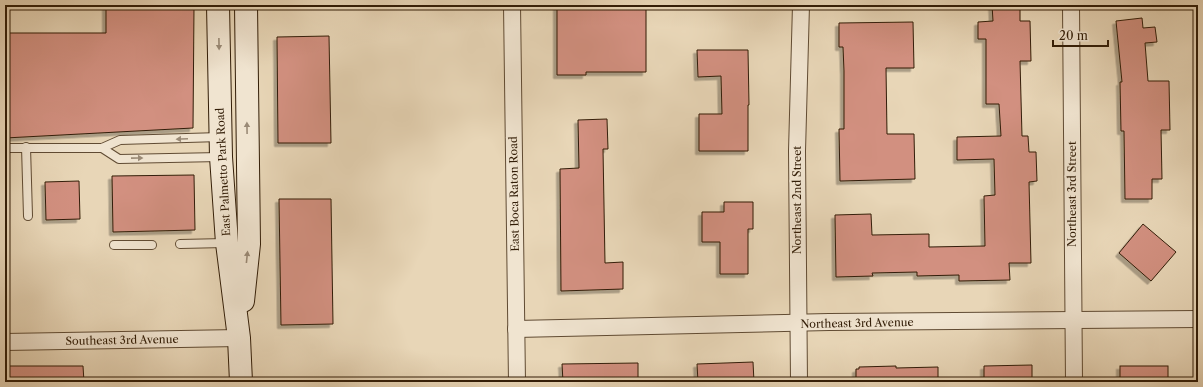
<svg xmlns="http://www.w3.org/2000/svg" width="1203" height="387" font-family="'Libre Caslon Text',serif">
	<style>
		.building { fill: #d29080; stroke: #321d07; filter: url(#shadow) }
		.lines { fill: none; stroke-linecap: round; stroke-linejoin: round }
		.service-casing { stroke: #604b33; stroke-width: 10 }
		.minor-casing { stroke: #604b33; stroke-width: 18 }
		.secondary-casing { stroke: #321d07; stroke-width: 24 }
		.service { stroke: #f0e4d0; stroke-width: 8 }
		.minor { stroke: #f0e4d0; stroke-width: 16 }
		.secondary { stroke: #f0e4d0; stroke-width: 22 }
		.oneway { fill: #9a8a76 }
		.labels { text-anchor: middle; stroke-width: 4; stroke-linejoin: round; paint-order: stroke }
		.street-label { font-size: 11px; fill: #321d07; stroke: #f0e4d0 }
	</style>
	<defs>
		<filter id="shadow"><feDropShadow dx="-3.5" dy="3.5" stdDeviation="0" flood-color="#0004"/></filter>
	</defs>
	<rect width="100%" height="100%" fill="#e8d6b7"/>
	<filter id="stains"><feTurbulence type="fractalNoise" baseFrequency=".005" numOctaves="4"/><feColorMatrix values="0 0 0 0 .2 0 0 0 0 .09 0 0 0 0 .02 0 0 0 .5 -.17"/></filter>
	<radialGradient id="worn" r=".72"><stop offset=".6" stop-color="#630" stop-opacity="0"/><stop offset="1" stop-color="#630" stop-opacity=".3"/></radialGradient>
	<!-- building -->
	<g class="building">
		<path d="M106,5H186V7H194L193,128L5,138V33H106Z"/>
		<path d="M557,5H646V72H586V75H557Z"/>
		<path d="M992,5H1020V21H1030L1031,61H1020L1022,136H1028L1029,152H1036L1037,181L1029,182L1031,263H1009L1010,280L959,281V275L917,276V272L872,273L873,276L836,277L835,215L871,214L872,235L929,234V247L985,246L984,196L995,195L994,159L957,160V137L1001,136L999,104H986V39H978V22L993,21Z"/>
		<path d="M1142,18L1143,28L1155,27L1157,42L1145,43L1148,81H1169L1170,130H1161L1162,179H1152V199H1125L1124,131H1121L1120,82H1122L1116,21Z"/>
		<path d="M913,22L914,68H886L887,134H914L915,179L840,181L839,129H844V71L843,47H839V23Z"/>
		<path d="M329,36L331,143H278L277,37Z"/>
		<path d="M697,50H748L749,105H748V151H699V114H722L721,76L698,77Z"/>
		<path d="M607,119L608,149H603L605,263L623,262V289L561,291L560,169L579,168L578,120Z"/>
		<path d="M194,175L195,230L113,232L112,176Z"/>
		<path d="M79,181L80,219L46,220L45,182Z"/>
		<path d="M279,199H331L333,324L281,325Z"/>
		<path d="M724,202H753V229H748V274H720V242H702V212H724Z"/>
		<path d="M1143,224L1176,252L1151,281L1119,253Z"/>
		<path d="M753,362L754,382H698L697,364Z"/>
		<path d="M638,363V382H563L562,364Z"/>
		<path d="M1032,365V382H984V366Z"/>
		<path d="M5,366H83L84,382H5Z"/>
		<path d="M896,366V368L938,367V382H856V369H859V367Z"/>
		<rect x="1120" y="366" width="48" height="16"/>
	</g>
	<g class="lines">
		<defs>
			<g id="service">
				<path d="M26,147L28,216"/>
				<path d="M5,148H102L120,140L220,137"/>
				<path d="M102,148L119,159L220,157"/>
				<path d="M180,244L225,243"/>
				<path d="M114,245H152"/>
			</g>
			<g id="minor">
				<path d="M512,5L517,382"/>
				<path d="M1071,5L1074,382"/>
				<path d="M516,329L829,322L1198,319"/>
				<path d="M5,342L239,338"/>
				<path d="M799,382L797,151L801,5"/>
			</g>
			<g id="secondary">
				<path d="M218,5L221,157L227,243L239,338L241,382"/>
				<path d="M243,301L249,244L246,5"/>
			</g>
		</defs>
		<!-- service casing -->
		<use href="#service" class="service-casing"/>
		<!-- minor casing -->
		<use href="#minor" class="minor-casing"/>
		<!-- secondary casing -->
		<use href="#secondary" class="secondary-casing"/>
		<!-- service -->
		<use href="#service" class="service"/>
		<!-- minor -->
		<use href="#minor" class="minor"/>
		<!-- secondary -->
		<use href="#secondary" class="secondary"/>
	</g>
	<!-- one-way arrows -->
	<defs><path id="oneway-solid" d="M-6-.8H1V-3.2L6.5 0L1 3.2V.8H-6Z"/></defs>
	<g class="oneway">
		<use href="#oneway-solid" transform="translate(219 44) rotate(89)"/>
		<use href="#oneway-solid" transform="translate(247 128) rotate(-91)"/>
		<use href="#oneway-solid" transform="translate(182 139) rotate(178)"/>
		<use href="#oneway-solid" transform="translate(137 158) rotate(-1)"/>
		<use href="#oneway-solid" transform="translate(247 257) rotate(-84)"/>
	</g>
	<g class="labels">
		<!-- street labels -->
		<g class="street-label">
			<text transform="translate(223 172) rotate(-93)" y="4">East Palmetto Park Road</text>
			<text transform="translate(514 194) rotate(-91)" y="4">East Boca Raton Road</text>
			<text transform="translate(1072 194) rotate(-90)" y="4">Northeast 3rd Street</text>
			<text transform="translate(797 200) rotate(-90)" y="4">Northeast 2nd Street</text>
			<text transform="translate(857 323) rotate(-1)" y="4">Northeast 3rd Avenue</text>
			<text transform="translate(122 340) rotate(-1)" y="4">Southeast 3rd Avenue</text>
		</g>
	</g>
	<!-- margin -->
	<rect width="1203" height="387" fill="none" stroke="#e8d6b7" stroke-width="20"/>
	<rect x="6" y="6" width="1191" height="375" fill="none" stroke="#321d07" stroke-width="2"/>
	<rect x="10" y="10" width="1183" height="367" fill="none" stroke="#321d07"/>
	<!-- scale -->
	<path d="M1053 40v6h55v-6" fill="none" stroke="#321d07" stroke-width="2"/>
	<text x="1059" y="40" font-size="12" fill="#321d07" stroke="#f0e4d0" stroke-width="3" paint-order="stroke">20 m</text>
	<rect width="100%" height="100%" filter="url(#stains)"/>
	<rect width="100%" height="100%" fill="url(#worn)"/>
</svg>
